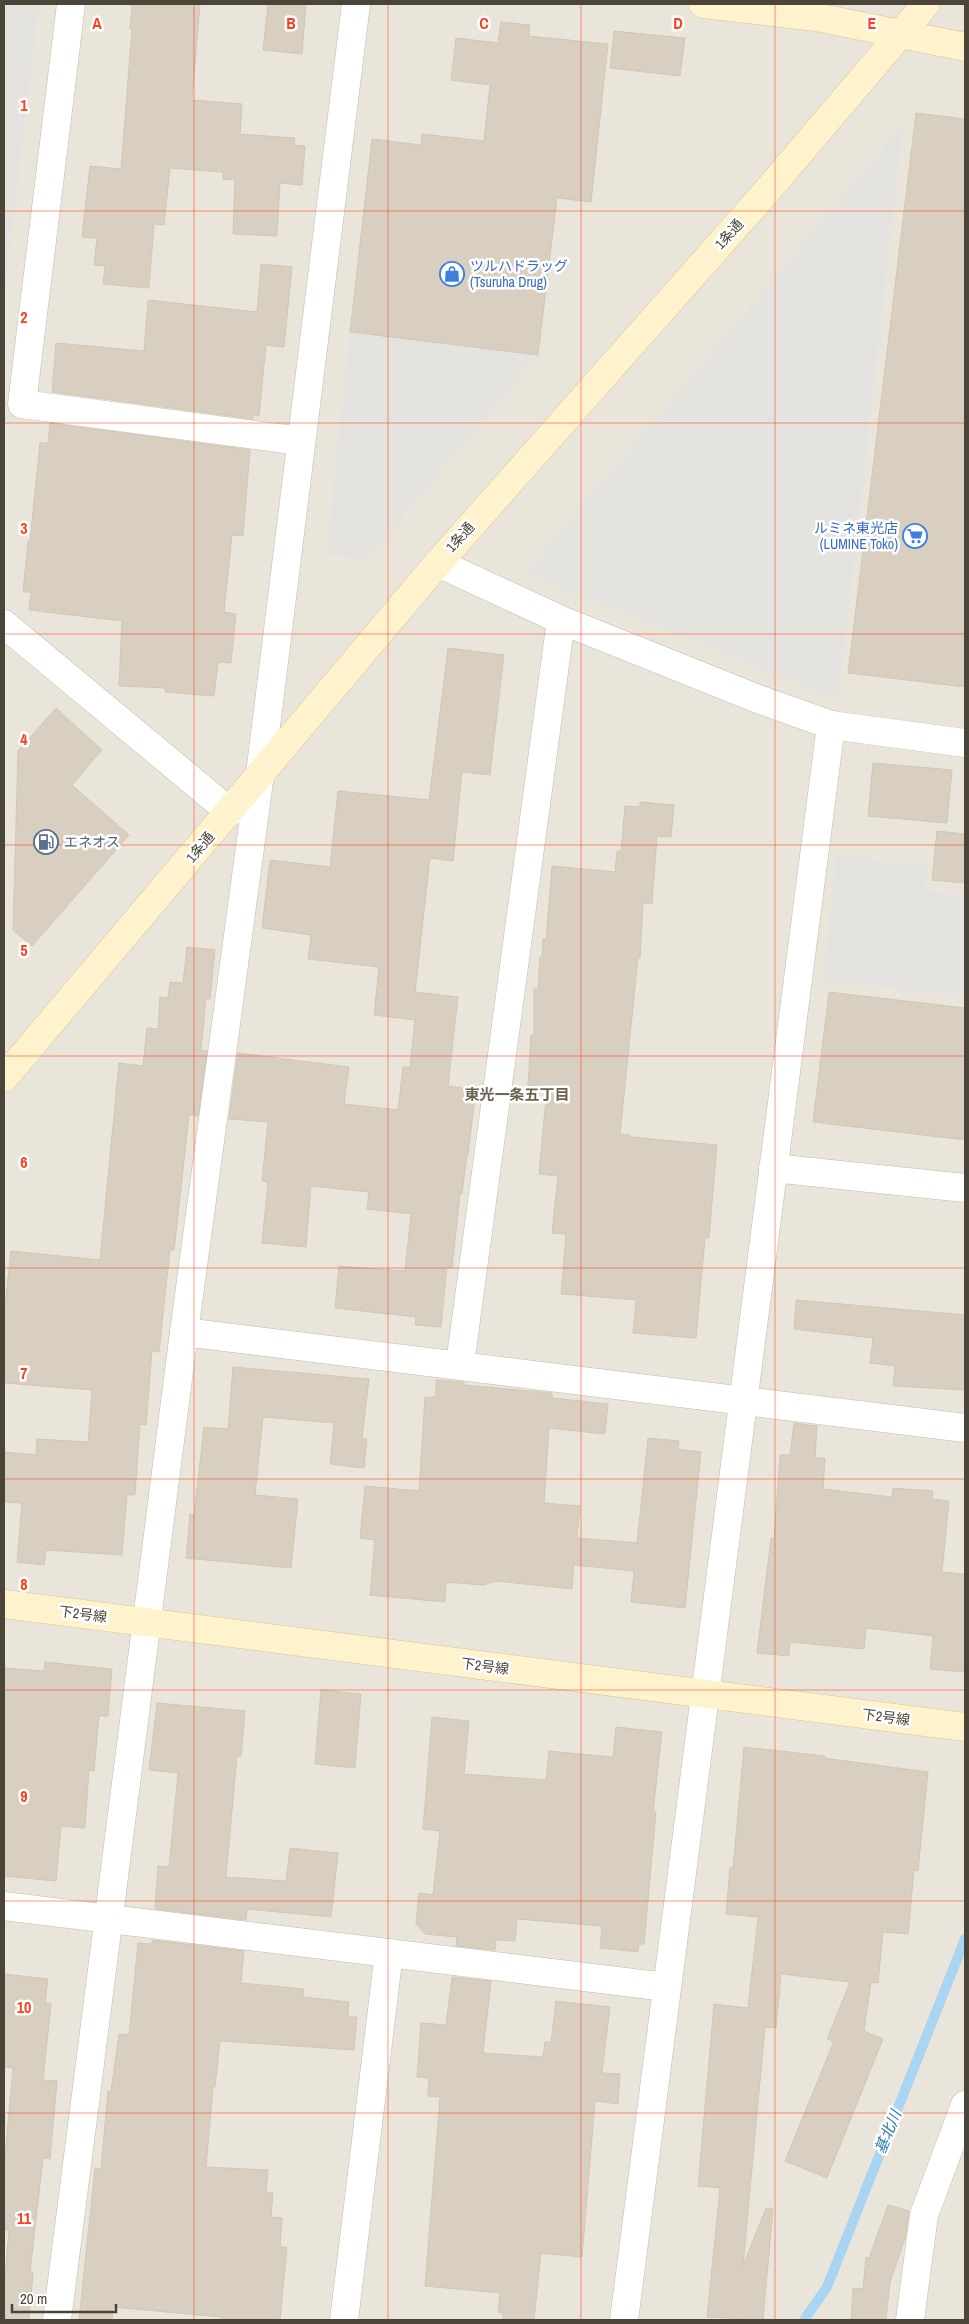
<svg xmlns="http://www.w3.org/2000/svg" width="969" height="2324" font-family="'Archivo Narrow','Noto Sans JP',sans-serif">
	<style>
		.residential { fill: #eae5da }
		.parking { fill: #e5e3e0 }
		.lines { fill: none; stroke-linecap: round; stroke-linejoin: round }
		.stream { stroke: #a9d4f2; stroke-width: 10 }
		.building { fill: #d8cfc1; stroke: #d3c7b4 }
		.street-casing { stroke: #c2bbae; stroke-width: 29 }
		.secondary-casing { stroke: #d6c79b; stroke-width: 29 }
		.street { stroke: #fff; stroke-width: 28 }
		.secondary { stroke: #fff3cd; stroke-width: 28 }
		.grid { fill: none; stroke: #fc3f1d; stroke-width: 1; stroke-opacity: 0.55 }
		.labels { text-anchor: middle; stroke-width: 5; stroke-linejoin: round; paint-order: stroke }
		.street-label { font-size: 14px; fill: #4b4439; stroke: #fff }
		.shop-label { font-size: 14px; fill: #366cbe; stroke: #fff; text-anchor: start }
		.service-label { font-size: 14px; fill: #4e5e75; stroke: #fff; text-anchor: start }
		.neighbourhood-label { font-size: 15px; font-weight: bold; fill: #6e6250; stroke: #fff }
		.water-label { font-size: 15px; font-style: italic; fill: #2e7ab2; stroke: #fff }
		.grid-label { font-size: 16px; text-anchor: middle; font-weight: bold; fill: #fc3f1d; stroke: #fff; stroke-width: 5; stroke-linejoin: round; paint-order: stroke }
	</style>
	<rect width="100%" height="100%" fill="#f6f3ec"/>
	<!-- residential -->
	<rect class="residential" x="4" y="4" width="961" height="2316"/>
	<!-- parking -->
	<g class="parking">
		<path d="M4,4H39L4,297Z"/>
		<path d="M903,125L838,700L526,573Z"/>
		<path d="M350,333L538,355L368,558L326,555Z"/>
		<path d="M836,856L927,865L925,891L965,895V996L823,981Z"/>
	</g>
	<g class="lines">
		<!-- stream -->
		<path class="stream" d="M804,2320L827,2287L965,1939"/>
	</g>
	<!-- building -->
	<g class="building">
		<path d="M132,4H200L192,100L242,104L240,134L295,138L294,145L305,146L302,185L280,183L277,236L233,234L235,180L223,179V172L170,168L164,225L154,224L149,288L103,284L105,266L94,265L97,238L82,237L90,166L121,169L132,29H130Z"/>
		<path d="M268,4H306L302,54L263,50Z"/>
		<path d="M501,22L530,25L529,36L608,44L591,202L557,198L538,355L350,332L372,139L421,145L422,134L484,141L490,85L451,80L456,38L498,43Z"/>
		<path d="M614,31L685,38L680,76L610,68Z"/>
		<path d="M916,113L965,119V687L848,673Z"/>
		<path d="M261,264L292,267L284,347L266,345L259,416L253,415V419L52,392L56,343L144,351L148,300L257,312Z"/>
		<path d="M50,423L250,450L243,536L232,535L224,612L236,614L231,663L218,662L214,696L165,692V688L119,686L122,621L29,610L31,592H23L28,541H30L40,443H48Z"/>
		<path d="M448,648L504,655L490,775L462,772L453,861L430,858L415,992L458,997L448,1086L476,1090L468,1154H467L462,1194H460L452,1268L447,1267L441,1327L415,1325L416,1317L335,1308L339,1266L405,1271L411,1214L367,1209L369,1192L311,1186L306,1247L262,1243L268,1182L262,1181L268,1122L229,1119L238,1053L349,1067L344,1104L398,1110L403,1067H410L415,1020L374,1015L379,967L308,959L311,935L262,928L270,860L330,867L338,791L429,800Z"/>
		<path d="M56,708L102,750L72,785L129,835L32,946L13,930L18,751Z"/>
		<path d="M873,763L952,770L947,823L868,816Z"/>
		<path d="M640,802L674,805L671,837L657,836L652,904L643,903L640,958H638L620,1134L630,1135V1137L717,1145L709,1238H705L696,1338L633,1333L636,1300L561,1294L566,1234L552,1233L558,1176L539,1174L547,1087L528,1086L531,1035H534V989H538L540,957H542L543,939H546L552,866L615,872L617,851H621L625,806L640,807Z"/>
		<path d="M937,831L965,834V883L932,880Z"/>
		<path d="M187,947L215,950L210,999L206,998L201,1050L207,1051L198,1116L189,1115L174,1250H170L159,1352L152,1351L146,1425L140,1424L135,1495H127L122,1555L46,1550L44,1565L17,1562L22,1503L4,1502V1452L36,1455L37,1439L88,1442L92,1390L4,1383V1314L11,1251L100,1260L119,1063L143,1066L147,1028L158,1029L160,997L168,998L170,982L183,983Z"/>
		<path d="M829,992L965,1008V1140L813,1122Z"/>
		<path d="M796,1300L965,1315V1390L893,1386L895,1366L870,1363L873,1338L794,1329Z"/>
		<path d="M233,1367L369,1379L362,1438L367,1439L364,1468L330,1464L334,1423L263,1417L255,1495L298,1499L291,1568L186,1558L190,1514L194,1515L204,1427L228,1429Z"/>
		<path d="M436,1380L464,1382V1385L552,1393V1398L608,1404L605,1434L549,1428L544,1503L580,1506L577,1538L637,1543L648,1438L679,1441L678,1449L701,1452L685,1608L631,1602L634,1571L574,1565L572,1589L496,1581L483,1585L446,1582L445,1602L370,1595L375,1540L360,1538L365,1486L419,1491L425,1397H436Z"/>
		<path d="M794,1423L817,1426L815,1458H825L823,1489L892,1497L893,1488L933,1491L932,1499L949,1501L942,1572L965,1574V1672L930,1669L933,1636L866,1628L864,1649L790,1642L789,1656L757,1653L771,1538L774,1539L780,1455H790Z"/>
		<path d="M45,1662L112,1669L108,1716H99L94,1771L89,1770L85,1828L61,1826L56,1881L4,1876V1668L44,1671Z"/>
		<path d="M321,1690L361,1694L355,1768L315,1764Z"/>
		<path d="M157,1703L245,1711L241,1756H237L226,1877L286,1881L290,1848L338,1853L331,1917L247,1909L246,1920L155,1909L158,1866L169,1867L178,1773L149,1770Z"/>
		<path d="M432,1717L469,1721L464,1774L546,1780L549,1751L613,1757L616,1727L662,1732L653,1812H656L644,1944H639L638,1952L600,1948L602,1926L517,1919L515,1941L496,1940L495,1950L456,1946L457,1937L425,1934L416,1924L419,1893L433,1895L440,1831L423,1829Z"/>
		<path d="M744,1747L825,1756L824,1758L928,1772L918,1871L914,1870L908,1934L883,1932L878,1983L871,1982L864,2031L883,2039L827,2178L785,2161L834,2041L827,2039L850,1982L781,1974L776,2028L765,2027L743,2266L766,2208L773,2209L763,2320L707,2317L720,2188L698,2186L714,2004L748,2008L758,1917L726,1914L730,1868H733Z"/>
		<path d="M152,1940L244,1951L241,1983L304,1989L303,1997L349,2002L348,2017H357L354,2050L220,2041L215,2087H213L206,2167L268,2170L266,2192L273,2193L271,2217L282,2218L280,2247H287L280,2320H220L221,2317L113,2307L112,2320H79L95,2168L101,2169L108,2091H111L119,2034L129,2035L138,1943L152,1944Z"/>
		<path d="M4,1974L48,1979L45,2003L51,2004L43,2080L57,2081L50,2159L43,2158L30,2272H33L29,2320H4V2288L9,2231L4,2230V2168L13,2068L4,2067Z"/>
		<path d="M452,1977L491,1981L483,2053L543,2057L545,2042H551L556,2001L610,2007L602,2073L620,2074L618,2104L595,2101L582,2257L541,2253L534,2320H503V2313L498,2312L500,2293L425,2286L440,2097L428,2096L429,2078L417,2077L421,2023L446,2025Z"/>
		<path d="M888,2205L909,2211L905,2239L890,2282L886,2320H851L853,2288L863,2289L866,2257L869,2258Z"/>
	</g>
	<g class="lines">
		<defs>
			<g id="street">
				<path d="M71,4L22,404L301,441"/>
				<path d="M438,563L561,620L758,699L831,725L965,743"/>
				<path d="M4,624L230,812"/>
				<path d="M773,1168L965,1188"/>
				<path d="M184,1332L965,1428"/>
				<path d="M460,1364L561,620"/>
				<path d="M4,1906L666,1987"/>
				<path d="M57,2320L184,1332L260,774L356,4"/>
				<path d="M344,2320L389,1953"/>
				<path d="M624,2320L831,725"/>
				<path d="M910,2320L924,2215L965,2105"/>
			</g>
			<g id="secondary">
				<path d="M703,4L816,17L965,47"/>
				<path d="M4,1078L438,563L767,191L926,4"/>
				<path d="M4,1604L965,1727"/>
			</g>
		</defs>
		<!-- street casing -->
		<use href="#street" class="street-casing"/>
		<!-- secondary casing -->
		<use href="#secondary" class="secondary-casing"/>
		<!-- street -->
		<use href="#street" class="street"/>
		<!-- secondary -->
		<use href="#secondary" class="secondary"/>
	</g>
	<!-- grid -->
	<path class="grid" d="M194,4V2320M388,4V2320M581,4V2320M775,4V2320M4,211H965M4,423H965M4,634H965M4,845H965M4,1056H965M4,1268H965M4,1479H965M4,1690H965M4,1901H965M4,2113H965"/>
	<!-- icons -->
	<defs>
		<symbol id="shop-ring" viewBox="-11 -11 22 22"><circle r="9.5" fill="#fff" stroke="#3f7fe0" stroke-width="1.5"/><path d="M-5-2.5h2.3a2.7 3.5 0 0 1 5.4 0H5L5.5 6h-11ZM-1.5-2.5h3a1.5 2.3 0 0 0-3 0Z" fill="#3f7fe0"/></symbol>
		<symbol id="supermarket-ring" viewBox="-11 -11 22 22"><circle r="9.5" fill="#fff" stroke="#3f7fe0" stroke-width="1.5"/><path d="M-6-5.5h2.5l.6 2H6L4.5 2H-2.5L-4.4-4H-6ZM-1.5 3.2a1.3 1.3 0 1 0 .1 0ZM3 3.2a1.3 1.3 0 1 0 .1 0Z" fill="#3f7fe0"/></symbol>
		<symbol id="fuel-ring" viewBox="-11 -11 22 22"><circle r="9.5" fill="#fff" stroke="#5c6f8a" stroke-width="1.5"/><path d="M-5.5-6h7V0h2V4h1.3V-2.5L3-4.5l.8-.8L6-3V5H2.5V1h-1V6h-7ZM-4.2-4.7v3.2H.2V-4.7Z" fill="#5c6f8a"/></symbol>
	</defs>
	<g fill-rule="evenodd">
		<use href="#shop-ring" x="438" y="260" width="28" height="28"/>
		<use href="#supermarket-ring" x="901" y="522" width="28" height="28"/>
		<use href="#fuel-ring" x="32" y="828" width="28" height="28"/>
	</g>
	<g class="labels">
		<!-- street labels -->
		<g class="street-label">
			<text transform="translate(729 234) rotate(-48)" y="5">1条通</text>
			<text transform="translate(460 537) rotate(-48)" y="5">1条通</text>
			<text transform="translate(200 847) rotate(-50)" y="5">1条通</text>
			<text transform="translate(83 1614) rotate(7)" y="5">下2号線</text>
			<text transform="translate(485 1666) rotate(7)" y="5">下2号線</text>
			<text transform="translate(886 1717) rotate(7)" y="5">下2号線</text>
		</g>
		<!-- shop labels -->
		<g class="shop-label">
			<text x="470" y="271">ツルハドラッグ<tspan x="470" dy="16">(Tsuruha Drug)</tspan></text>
			<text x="898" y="533" text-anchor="end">ルミネ東光店<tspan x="898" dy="16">(LUMINE Toko)</tspan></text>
		</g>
		<!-- service labels -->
		<g class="service-label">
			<text x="64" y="847">エネオス</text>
		</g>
		<!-- neighbourhood labels -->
		<g class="neighbourhood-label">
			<text x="517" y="1100">東光一条五丁目</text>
		</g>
		<!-- water labels -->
		<g class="water-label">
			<text transform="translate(888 2132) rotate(-68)" y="5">基北川</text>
		</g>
	</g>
	<g class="grid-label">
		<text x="97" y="29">A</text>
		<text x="291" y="29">B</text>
		<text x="484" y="29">C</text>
		<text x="678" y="29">D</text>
		<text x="872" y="29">E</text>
		<text x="24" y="111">1</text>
		<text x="24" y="323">2</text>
		<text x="24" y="534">3</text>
		<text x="24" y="745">4</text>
		<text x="24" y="956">5</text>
		<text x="24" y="1168">6</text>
		<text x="24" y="1379">7</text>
		<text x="24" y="1590">8</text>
		<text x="24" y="1802">9</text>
		<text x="24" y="2013">10</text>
		<text x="24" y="2224">11</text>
	</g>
	<!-- border -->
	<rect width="969" height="2324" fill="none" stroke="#4b4439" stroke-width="10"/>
	<!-- scale -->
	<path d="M12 2304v8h104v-8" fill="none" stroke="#4b4439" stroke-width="2.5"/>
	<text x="20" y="2304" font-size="15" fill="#4b4439" stroke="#ffffff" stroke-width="4" paint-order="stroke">20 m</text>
</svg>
